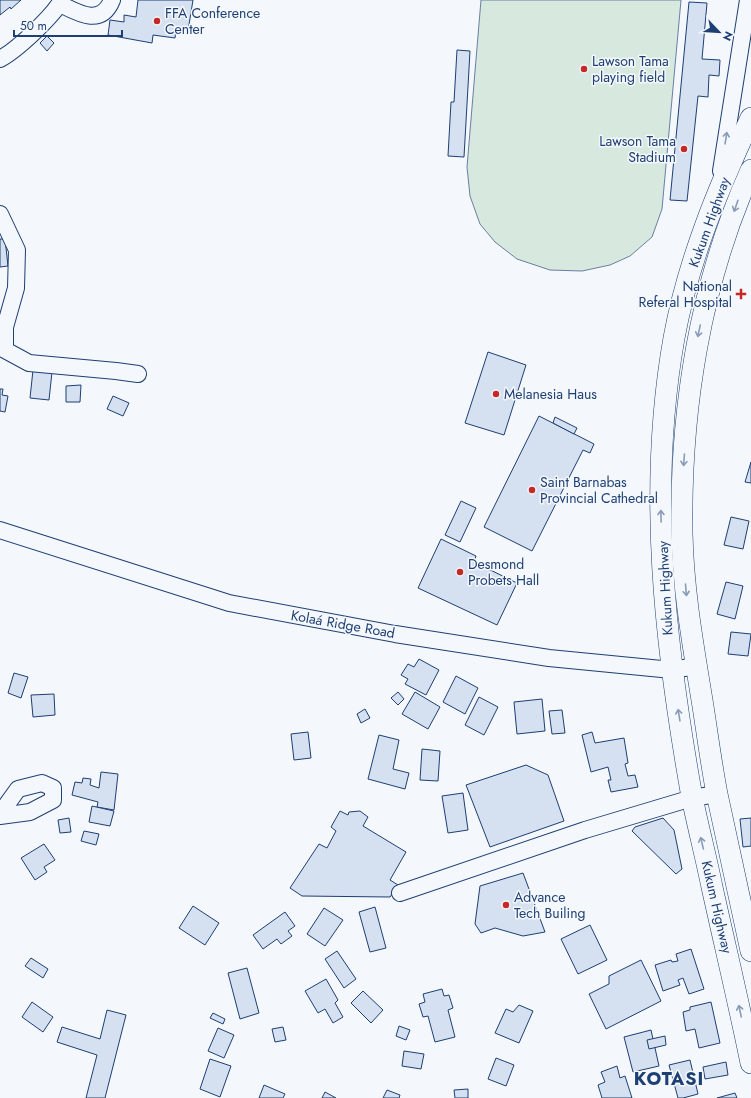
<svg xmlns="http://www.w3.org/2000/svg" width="751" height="1098" font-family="Jost,sans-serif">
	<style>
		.green { fill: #d7e8df; stroke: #687fa3 }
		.building { fill: #d5e0f0; stroke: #1d3f73 }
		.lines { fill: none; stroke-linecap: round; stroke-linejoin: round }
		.minor-casing { stroke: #1d3f73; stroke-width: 18 }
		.major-casing { stroke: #1d3f73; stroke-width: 22 }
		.minor { stroke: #f4f7fb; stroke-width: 16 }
		.major { stroke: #f4f7fb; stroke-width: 21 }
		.oneway { stroke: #889bb7 }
		.poi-dot { fill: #c62828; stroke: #f4f7fb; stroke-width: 1.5 }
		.labels { text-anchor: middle; stroke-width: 3; stroke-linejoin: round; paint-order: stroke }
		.poi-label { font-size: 14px; fill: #1d3f73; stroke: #f4f7fb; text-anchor: start }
		.street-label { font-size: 14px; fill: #1d3f73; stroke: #f4f7fb }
		.district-label { font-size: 18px; font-weight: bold; letter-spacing: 1px; fill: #1d3f73; stroke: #f4f7fb }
	</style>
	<rect width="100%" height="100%" fill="#f4f7fb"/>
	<!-- green -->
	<path class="green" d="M481,0H681L662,209L652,237L630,256L610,265L582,271L550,270L517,259L495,242L480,224L470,196L467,167Z"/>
	<!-- building -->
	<g class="building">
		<path d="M0,0H21L11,9L10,7L0,15Z"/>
		<path d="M138,0H193L188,31L176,30L175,38L153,35L152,43L108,35L110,20L124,22V15L136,17Z"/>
		<path d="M689,2L707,3L702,59L720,60L719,76L709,75L708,97L698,96L687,201L670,200Z"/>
		<path d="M47,36L54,43L47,51L40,43Z"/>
		<path d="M457,50L470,51L464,157L448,156L451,102H454Z"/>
		<path d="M0,239H5L8,266L0,267Z"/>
		<path d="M488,352L526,365L504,435L465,423Z"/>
		<path d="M33,370L52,372L49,400L30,398Z"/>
		<path d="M81,385L80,402H66V386Z"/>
		<path d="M0,389H3L2,395L8,396L5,412L0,411Z"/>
		<path d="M113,396L129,403L123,416L107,409Z"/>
		<path d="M539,416L594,444L590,453L583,450L532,551L484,527Z"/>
		<path d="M555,417L577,428L574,434L553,423Z"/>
		<path d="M751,462V483L745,482Z"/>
		<path d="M461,501L476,508L460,542L445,535Z"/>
		<path d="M731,517L749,521L743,549L724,545Z"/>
		<path d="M441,539L476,556L474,562L517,583L497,625L418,588Z"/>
		<path d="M726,582L743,586L735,619L717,614Z"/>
		<path d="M731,632L751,634L748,656L728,654Z"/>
		<path d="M419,659L439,670L426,695L405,684L408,679L401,675L408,664L414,667Z"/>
		<path d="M14,673L28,677L21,698L8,693Z"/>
		<path d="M456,676L478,688L465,714L443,702Z"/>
		<path d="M398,692L404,699L398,705L391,698Z"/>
		<path d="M415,692L440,707L428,729L402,714Z"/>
		<path d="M54,694L55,715L33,717L31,695Z"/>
		<path d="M479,697L498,707L484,735L465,725Z"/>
		<path d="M542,699L545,731L517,734L514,702Z"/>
		<path d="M365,709L370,718L361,723L357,714Z"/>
		<path d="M562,710L565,733L552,734L549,711Z"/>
		<path d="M308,732L311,758L294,760L291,734Z"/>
		<path d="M592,732L595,743L624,738L628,763L625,764L628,776L635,775L638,787L611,792L608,780H611L608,767L591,772L582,735Z"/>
		<path d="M379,735L399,740L393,769L409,773L405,789L368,779Z"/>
		<path d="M422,749L440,751L438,781L420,780Z"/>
		<path d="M526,765L548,775L564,821L490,847L466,785Z"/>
		<path d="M101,772L118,774L114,810L97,807L98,802L72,795L75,782L82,783L83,778L91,779L90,785L99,788Z"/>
		<path d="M463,793L468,830L448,833L442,796Z"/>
		<path d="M92,806L114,811L110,826L89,822Z"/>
		<path d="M340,811L348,815L349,812L360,811L368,817L363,826L406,852L390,880L398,885L390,897L302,896L290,888L319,844L327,848L336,831L331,827Z"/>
		<path d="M69,818L71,832L60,833L58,820Z"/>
		<path d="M663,818L674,830L682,869L676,874L632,831L635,827Z"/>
		<path d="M751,818V846L743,847L740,819Z"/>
		<path d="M84,831L99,834L96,845L81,841Z"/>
		<path d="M44,844L55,860L44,867L47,872L35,880L21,858Z"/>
		<path d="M523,873L545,932L523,936L495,928L481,933L475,924L480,886Z"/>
		<path d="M193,906L219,923L205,945L179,928Z"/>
		<path d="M375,907L386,948L370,952L359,912Z"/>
		<path d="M324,908L343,920L325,946L307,934Z"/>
		<path d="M285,912L295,926L288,931L292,936L281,944L277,939L263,949L253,935Z"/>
		<path d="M590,925L607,960L578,974L561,939Z"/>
		<path d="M691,949L704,989L689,994L683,978L678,980L680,985L663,991L655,965L671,960L672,962L678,961L676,954Z"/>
		<path d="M337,951L356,979L344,988L325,959Z"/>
		<path d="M31,958L48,969L43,978L25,966Z"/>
		<path d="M641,960L661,1001L606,1029L589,994L609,984V976Z"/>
		<path d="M247,968L259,1013L240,1019L228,973Z"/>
		<path d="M326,979L338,1000L335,1003L343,1017L333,1023L325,1009L318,1013L305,991Z"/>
		<path d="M442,989L444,996L449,995L453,1008L448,1010L455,1037L435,1042L428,1016L423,1017L419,1004L425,1002L423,994Z"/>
		<path d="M363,991L383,1010L371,1023L351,1003Z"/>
		<path d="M32,1002L53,1017L43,1032L22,1017Z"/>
		<path d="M711,1002L720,1043L699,1048L695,1029L686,1031L683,1012L690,1010V1007Z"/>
		<path d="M519,1005L533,1011L519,1043L495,1033L506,1009L513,1012Z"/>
		<path d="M107,1010L126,1015L105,1098H86L97,1055L57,1042L62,1027L100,1039Z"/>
		<path d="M213,1013L225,1019L223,1024L210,1018Z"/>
		<path d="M399,1026L410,1030L406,1040L396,1036Z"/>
		<path d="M283,1027L286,1040L275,1042L272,1029Z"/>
		<path d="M218,1028L234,1035L224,1058L208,1051Z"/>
		<path d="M651,1030L659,1066L633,1072L624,1037Z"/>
		<path d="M665,1036L666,1045L649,1049L647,1040Z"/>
		<path d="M404,1051L424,1054L421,1069L402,1066Z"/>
		<path d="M496,1058L514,1065L506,1086L488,1079Z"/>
		<path d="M210,1059L231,1066L220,1097L200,1089Z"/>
		<path d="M690,1060L698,1094L683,1098H678L669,1065Z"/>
		<path d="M726,1062L728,1075L705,1079L703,1067Z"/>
		<path d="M617,1066L620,1078L625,1076L632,1098H602L598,1085L605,1082L601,1072Z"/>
		<path d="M264,1085L285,1094L283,1098H259Z"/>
		<path d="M468,1089V1098H455L454,1090Z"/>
		<path d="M387,1090L400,1095L399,1098H383Z"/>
		<path d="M325,1092L336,1098H322Z"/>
		<path d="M735,1093L737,1098H717Z"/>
	</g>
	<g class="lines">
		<defs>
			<g id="minor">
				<path d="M60,4C78,13 101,27 112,0"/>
				<path d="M0,59C17,50 52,17 62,0"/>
				<path d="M721,171L748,0"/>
				<path d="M0,214L17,250L16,288L5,327V350L29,363L116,371L138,374"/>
				<path d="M0,530L229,603L395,634L549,658L672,670L696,666"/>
				<path d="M0,814L18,789L42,783L53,788V800L30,812L0,816"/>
				<path d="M400,893L585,830L692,798L717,794"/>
			</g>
			<g id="major">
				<path d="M751,118C718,189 688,261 674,338C647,490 665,646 692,797C698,827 706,857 712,887C725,946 739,1004 751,1063"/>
				<path d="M751,170C700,283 680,410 682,533C683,589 693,645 702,700C707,731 711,763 717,794C728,847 740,899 751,951"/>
			</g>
		</defs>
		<!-- minor casing -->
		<use href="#minor" class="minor-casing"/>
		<!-- major casing -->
		<use href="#major" class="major-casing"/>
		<!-- minor -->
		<use href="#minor" class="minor"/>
		<!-- major -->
		<use href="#major" class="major"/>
	</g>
	<!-- one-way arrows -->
	<defs><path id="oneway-shaft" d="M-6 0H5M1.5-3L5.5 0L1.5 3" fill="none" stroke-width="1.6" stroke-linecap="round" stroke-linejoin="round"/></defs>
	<g class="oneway">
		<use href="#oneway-shaft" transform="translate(726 138) rotate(-81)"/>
		<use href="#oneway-shaft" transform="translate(736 206) rotate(109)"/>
		<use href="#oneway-shaft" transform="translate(699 331) rotate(102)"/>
		<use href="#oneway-shaft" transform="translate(684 460) rotate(94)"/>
		<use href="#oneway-shaft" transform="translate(661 516) rotate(-91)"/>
		<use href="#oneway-shaft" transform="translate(686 590) rotate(85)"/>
		<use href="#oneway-shaft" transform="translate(679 715) rotate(-99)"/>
		<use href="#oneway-shaft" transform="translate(702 843) rotate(-103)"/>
		<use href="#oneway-shaft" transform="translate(740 1011) rotate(-102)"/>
	</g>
	<!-- markers -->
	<g class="poi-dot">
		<circle cx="157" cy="21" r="4"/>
		<circle cx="584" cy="69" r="4"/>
		<circle cx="684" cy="149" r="4"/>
		<path d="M739 288h4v4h4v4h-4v4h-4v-4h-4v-4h4z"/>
		<circle cx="496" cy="394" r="4"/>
		<circle cx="532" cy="490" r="4"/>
		<circle cx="460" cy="572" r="4"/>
		<circle cx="506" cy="905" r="4"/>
	</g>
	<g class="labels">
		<!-- poi labels -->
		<g class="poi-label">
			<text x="165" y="18">FFA Conference<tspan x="165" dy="16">Center</tspan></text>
			<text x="592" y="66">Lawson Tama<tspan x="592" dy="16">playing field</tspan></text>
			<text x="676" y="146" text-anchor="end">Lawson Tama<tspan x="676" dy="16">Stadium</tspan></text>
			<text x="732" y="291" text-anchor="end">National<tspan x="732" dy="16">Referal Hospital</tspan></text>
			<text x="504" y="399">Melanesia Haus</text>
			<text x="540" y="487">Saint Barnabas<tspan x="540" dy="16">Provincial Cathedral</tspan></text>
			<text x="468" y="569">Desmond<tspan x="468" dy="16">Probets Hall</tspan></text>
			<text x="514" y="902">Advance<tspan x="514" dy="16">Tech Builing</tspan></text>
		</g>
		<!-- street labels -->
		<g class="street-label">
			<text transform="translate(709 222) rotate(-70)" y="5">Kukum Highway</text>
			<text transform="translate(665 588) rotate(-93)" y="5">Kukum Highway</text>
			<text transform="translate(343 624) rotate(10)" y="5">Kolaá Ridge Road</text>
			<text transform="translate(717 907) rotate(77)" y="5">Kukum Highway</text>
		</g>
		<!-- district labels -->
		<g class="district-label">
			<text x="669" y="1085">KOTASI</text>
		</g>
	</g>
	<!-- north arrow -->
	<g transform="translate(719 32) rotate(115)" stroke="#f4f7fb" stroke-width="3" paint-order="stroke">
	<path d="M0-3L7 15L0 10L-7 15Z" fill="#1d3f73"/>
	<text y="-6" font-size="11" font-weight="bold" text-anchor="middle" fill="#1d3f73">N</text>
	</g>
	<!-- scale -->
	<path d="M14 30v6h108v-6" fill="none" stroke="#1d3f73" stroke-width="2"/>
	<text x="20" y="30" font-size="12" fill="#1d3f73" stroke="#f4f7fb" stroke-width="3" paint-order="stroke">50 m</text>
</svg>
